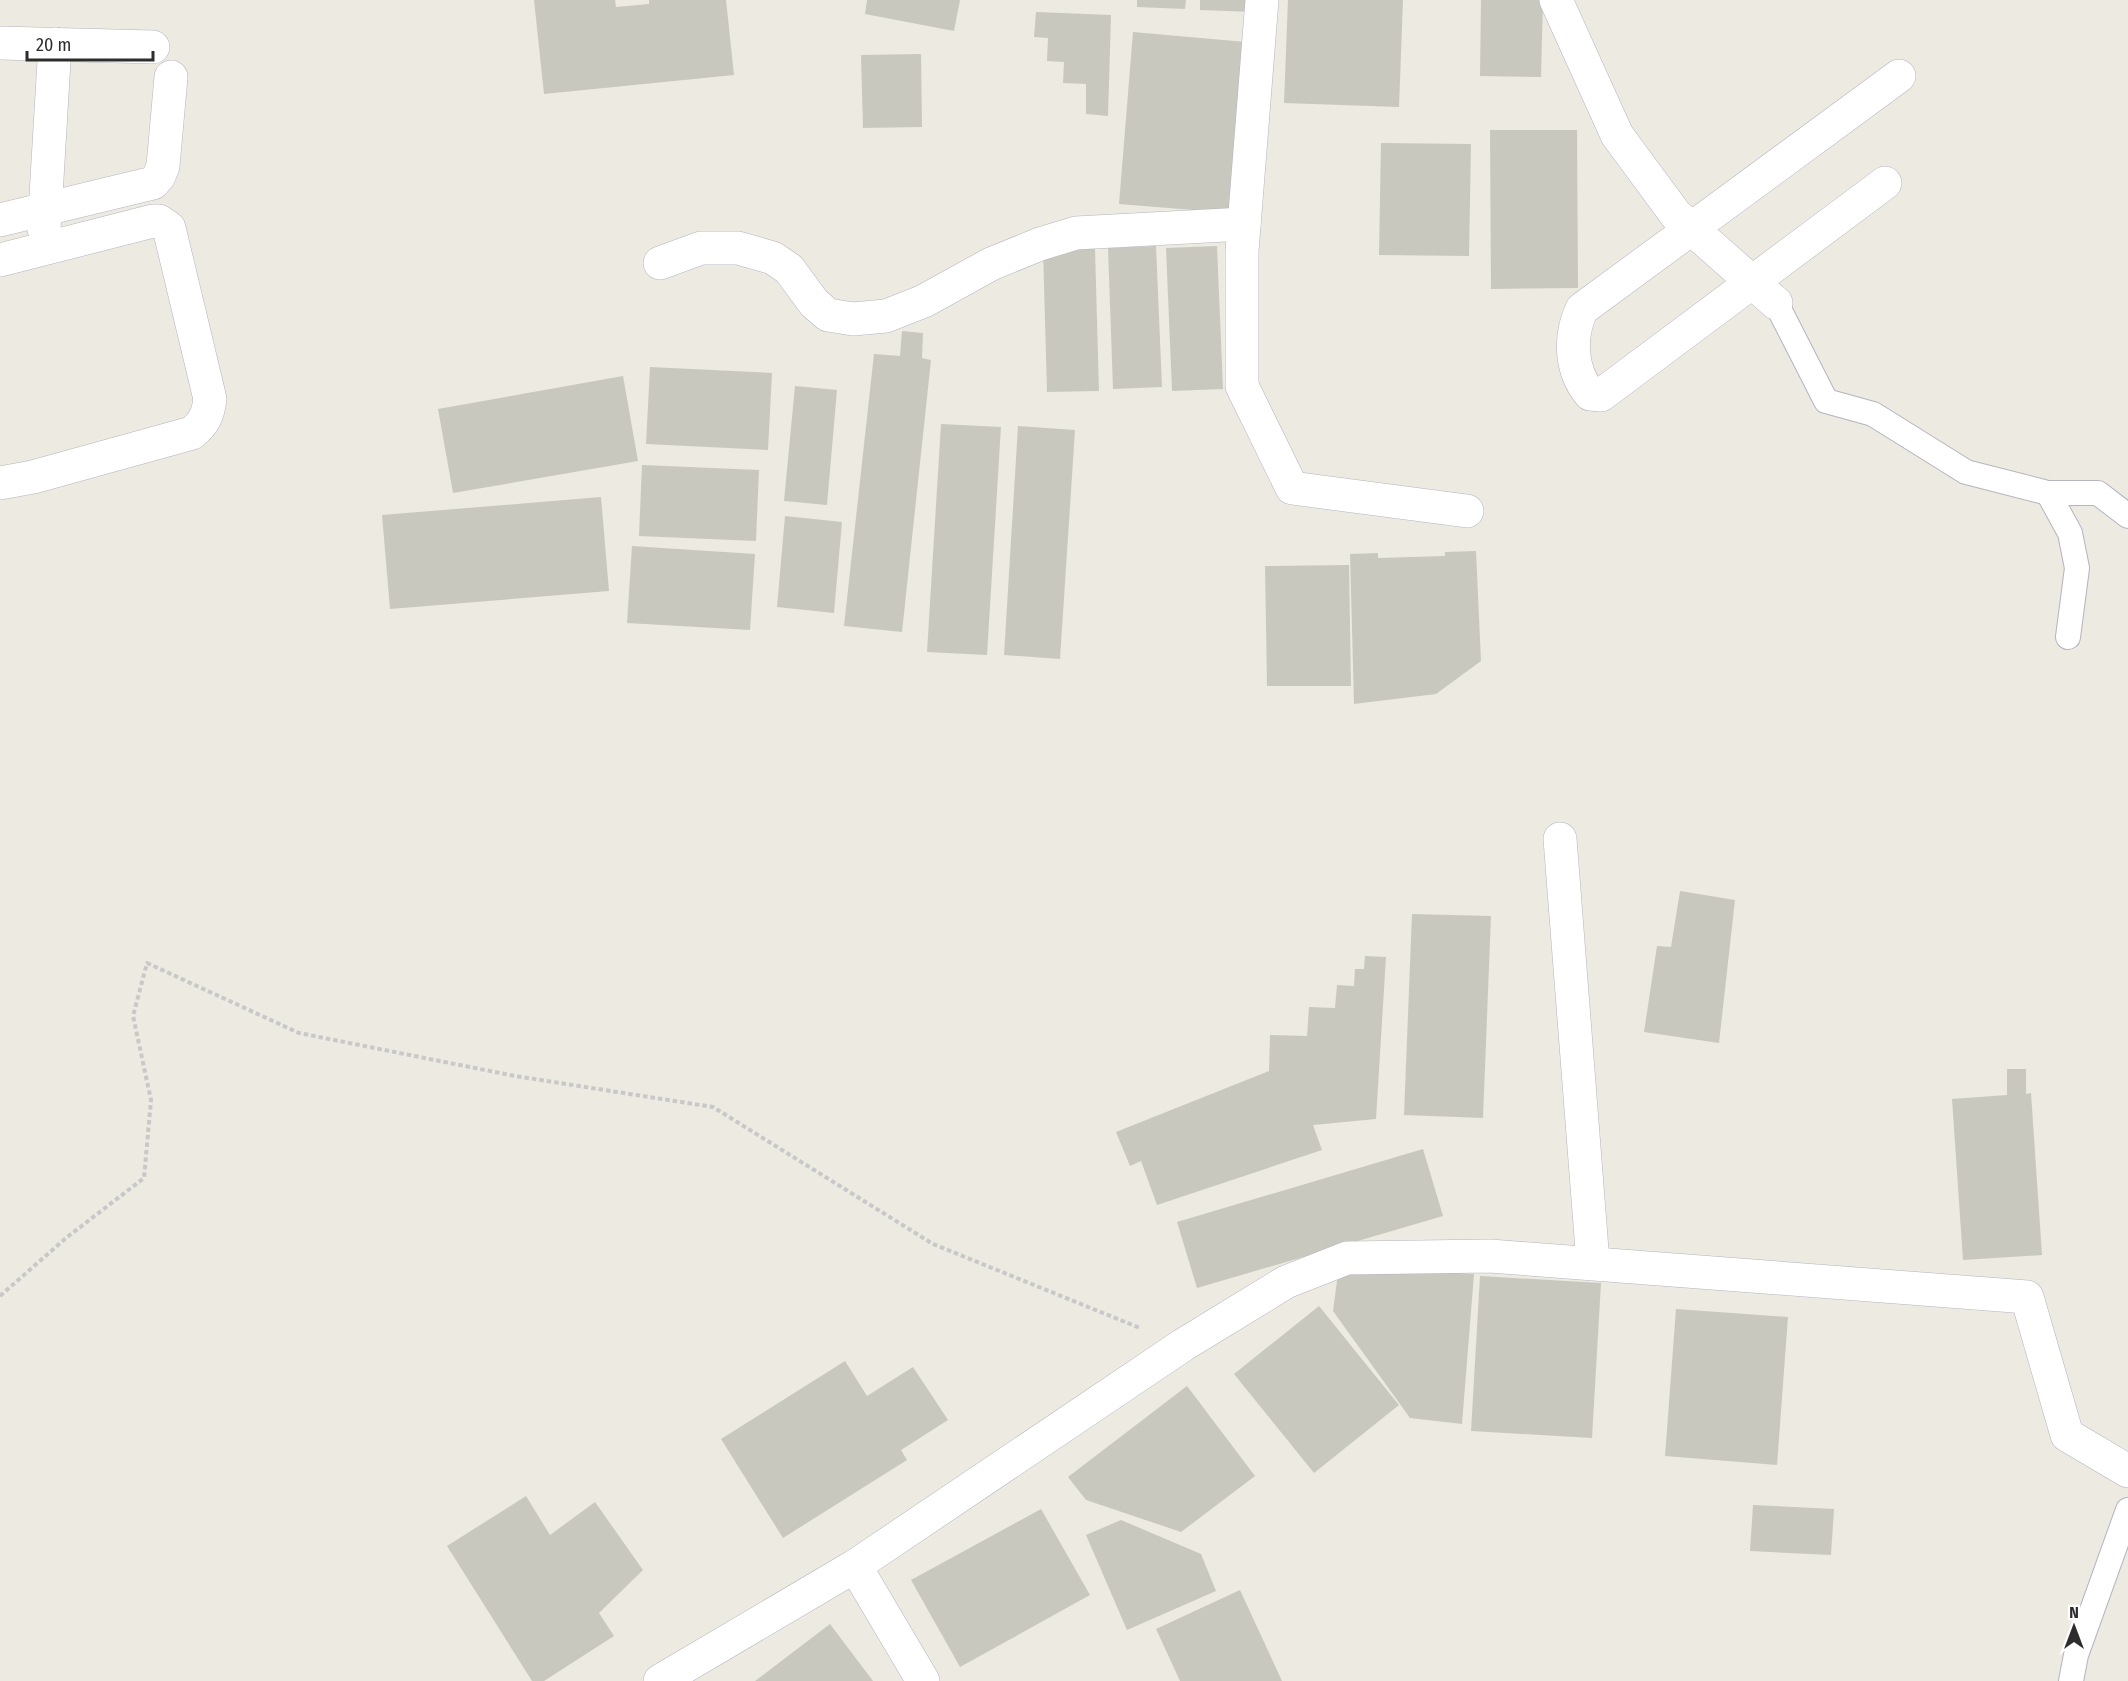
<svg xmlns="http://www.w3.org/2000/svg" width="2128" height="1681" font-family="'Fira Sans Condensed',sans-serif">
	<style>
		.building { fill: #c9c8bf }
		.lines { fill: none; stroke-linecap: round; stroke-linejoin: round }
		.lane-casing { stroke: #b5b4bf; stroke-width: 26 }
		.street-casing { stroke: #b5b4bf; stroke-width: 34 }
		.path { stroke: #c8c8c8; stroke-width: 4; stroke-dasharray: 4.5 3; stroke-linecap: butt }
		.lane { stroke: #fff; stroke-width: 24 }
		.street { stroke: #fff; stroke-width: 33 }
	</style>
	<rect width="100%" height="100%" fill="#eceae1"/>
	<!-- building -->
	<g class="building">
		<path d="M534,0H615L616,7L649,4V0H726L734,75L544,94Z"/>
		<path d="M867,0H960L954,31L865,14Z"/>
		<path d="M1137,0H1186L1185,9L1137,7Z"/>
		<path d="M1200,0H1254L1253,12L1200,10Z"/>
		<path d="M1288,0H1403L1399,107L1284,103Z"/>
		<path d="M1481,0H1543L1541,77L1480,76Z"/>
		<path d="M1036,12L1111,15L1108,116L1086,114V84L1063,83L1064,62L1047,61L1048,38L1034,37Z"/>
		<path d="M1133,32L1257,43L1243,214L1119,204Z"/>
		<path d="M921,54L922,127L863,128L861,55Z"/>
		<path d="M1490,130H1577L1578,288L1491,289Z"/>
		<path d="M1381,143L1471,144L1469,256L1379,255Z"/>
		<path d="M1156,246L1162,387L1113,389L1108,248Z"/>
		<path d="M1217,246L1223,389L1172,391L1166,248Z"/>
		<path d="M1043,249H1095L1099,391L1047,392Z"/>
		<path d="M902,331L923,333L922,358L931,360L902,632L844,626L874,354L900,356Z"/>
		<path d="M650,367L772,373L768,450L646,444Z"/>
		<path d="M623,376L638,461L453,493L438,409Z"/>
		<path d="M795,386L837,390L827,505L784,501Z"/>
		<path d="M941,424L1001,427L987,655L927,652Z"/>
		<path d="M1018,426L1075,430L1060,659L1004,655Z"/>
		<path d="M642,465L759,470L756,541L639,536Z"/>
		<path d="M601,497L609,591L390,609L382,515Z"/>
		<path d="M785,516L842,522L834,613L777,607Z"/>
		<path d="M632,546L755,554L750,630L627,623Z"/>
		<path d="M1476,551L1481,661L1436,694L1354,704L1350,554L1378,553V558L1445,556V552Z"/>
		<path d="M1349,565L1351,686H1267L1265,566Z"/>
		<path d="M1680,891L1735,900L1719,1043L1644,1032L1657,946L1671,947Z"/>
		<path d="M1412,914L1491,916L1483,1118L1404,1115Z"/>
		<path d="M1365,956L1386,957L1376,1119L1313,1125L1322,1150L1157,1205L1141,1161L1130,1166L1116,1132L1269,1071L1270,1035L1307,1036L1309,1007L1335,1008L1337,985L1354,986L1355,969H1364Z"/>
		<path d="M2007,1069H2026V1094L2031,1093L2042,1255L1963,1260L1952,1099L2007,1095Z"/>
		<path d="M1423,1149L1443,1216L1197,1288L1177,1222Z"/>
		<path d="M1339,1266L1474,1274L1462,1424L1410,1418L1333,1311Z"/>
		<path d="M1480,1276L1601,1283L1592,1438L1471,1431Z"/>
		<path d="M1319,1306L1399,1405L1314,1473L1234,1374Z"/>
		<path d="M1676,1309L1788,1317L1777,1465L1665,1456Z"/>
		<path d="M845,1361L867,1396L913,1367L948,1420L901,1450L907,1460L783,1538L721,1439Z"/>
		<path d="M1187,1386L1255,1476L1181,1532L1086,1500L1068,1477Z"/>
		<path d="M526,1496L550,1535L595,1502L643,1570L599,1613L614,1636L544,1681H532L447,1546Z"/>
		<path d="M1753,1505L1834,1509L1831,1555L1750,1551Z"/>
		<path d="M1041,1509L1090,1595L960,1667L911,1580Z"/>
		<path d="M1121,1520L1201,1554L1216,1591L1127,1630L1086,1535Z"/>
		<path d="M1240,1590L1282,1681H1180L1156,1629Z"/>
		<path d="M830,1624L873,1681H755Z"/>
	</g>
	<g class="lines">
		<defs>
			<g id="lane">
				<path d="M1776,303L1826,401L1873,414L1966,472L2048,493H2098L2128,516"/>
				<path d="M2048,493L2070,533L2077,568L2068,637"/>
				<path d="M2071,1681L2076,1655L2128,1510"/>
			</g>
			<g id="street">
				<path d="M1262,0L1242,251V386L1292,488L1467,511"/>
				<path d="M1556,0L1617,135L1676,215L1776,303"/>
				<path d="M0,43L153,47"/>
				<path d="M1885,183L1601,395L1590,394C1570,370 1569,336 1582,309L1899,76"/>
				<path d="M0,220L153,183L159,176L163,166L171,77"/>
				<path d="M44,229L55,44"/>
				<path d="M0,260L153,221H159L169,228L210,399C208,415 204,423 192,433L33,477L0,483"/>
				<path d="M660,263L701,248H738L773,258L789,269L814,303L828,315L853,319L886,316L924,301L991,264L1040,244L1076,233L1244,224"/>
				<path d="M1560,839L1593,1263"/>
				<path d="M660,1681L855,1566"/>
				<path d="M923,1681L855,1566L1183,1345L1286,1282L1347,1258L1490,1256L2027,1297L2067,1435L2128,1471"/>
			</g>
		</defs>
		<!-- lane casing -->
		<use href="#lane" class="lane-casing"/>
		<!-- street casing -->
		<use href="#street" class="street-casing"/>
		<!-- path -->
		<path class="path" d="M0,1296L66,1238L144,1178L151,1100L133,1016L147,963L299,1033L515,1076L713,1107L933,1244L1140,1328"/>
		<!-- lane -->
		<use href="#lane" class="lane"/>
		<!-- street -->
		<use href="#street" class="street"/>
	</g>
	<!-- north arrow -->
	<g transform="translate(2074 1627)" stroke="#ffffff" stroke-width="4.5" paint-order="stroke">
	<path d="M0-4.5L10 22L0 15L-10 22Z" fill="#2d2d2d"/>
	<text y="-9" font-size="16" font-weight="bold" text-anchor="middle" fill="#2d2d2d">N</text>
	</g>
	<!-- scale -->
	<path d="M27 51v9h126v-9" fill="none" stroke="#2d2d2d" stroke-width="3"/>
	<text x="36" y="51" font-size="18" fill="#2d2d2d" stroke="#ffffff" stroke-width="4.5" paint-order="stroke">20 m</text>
</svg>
